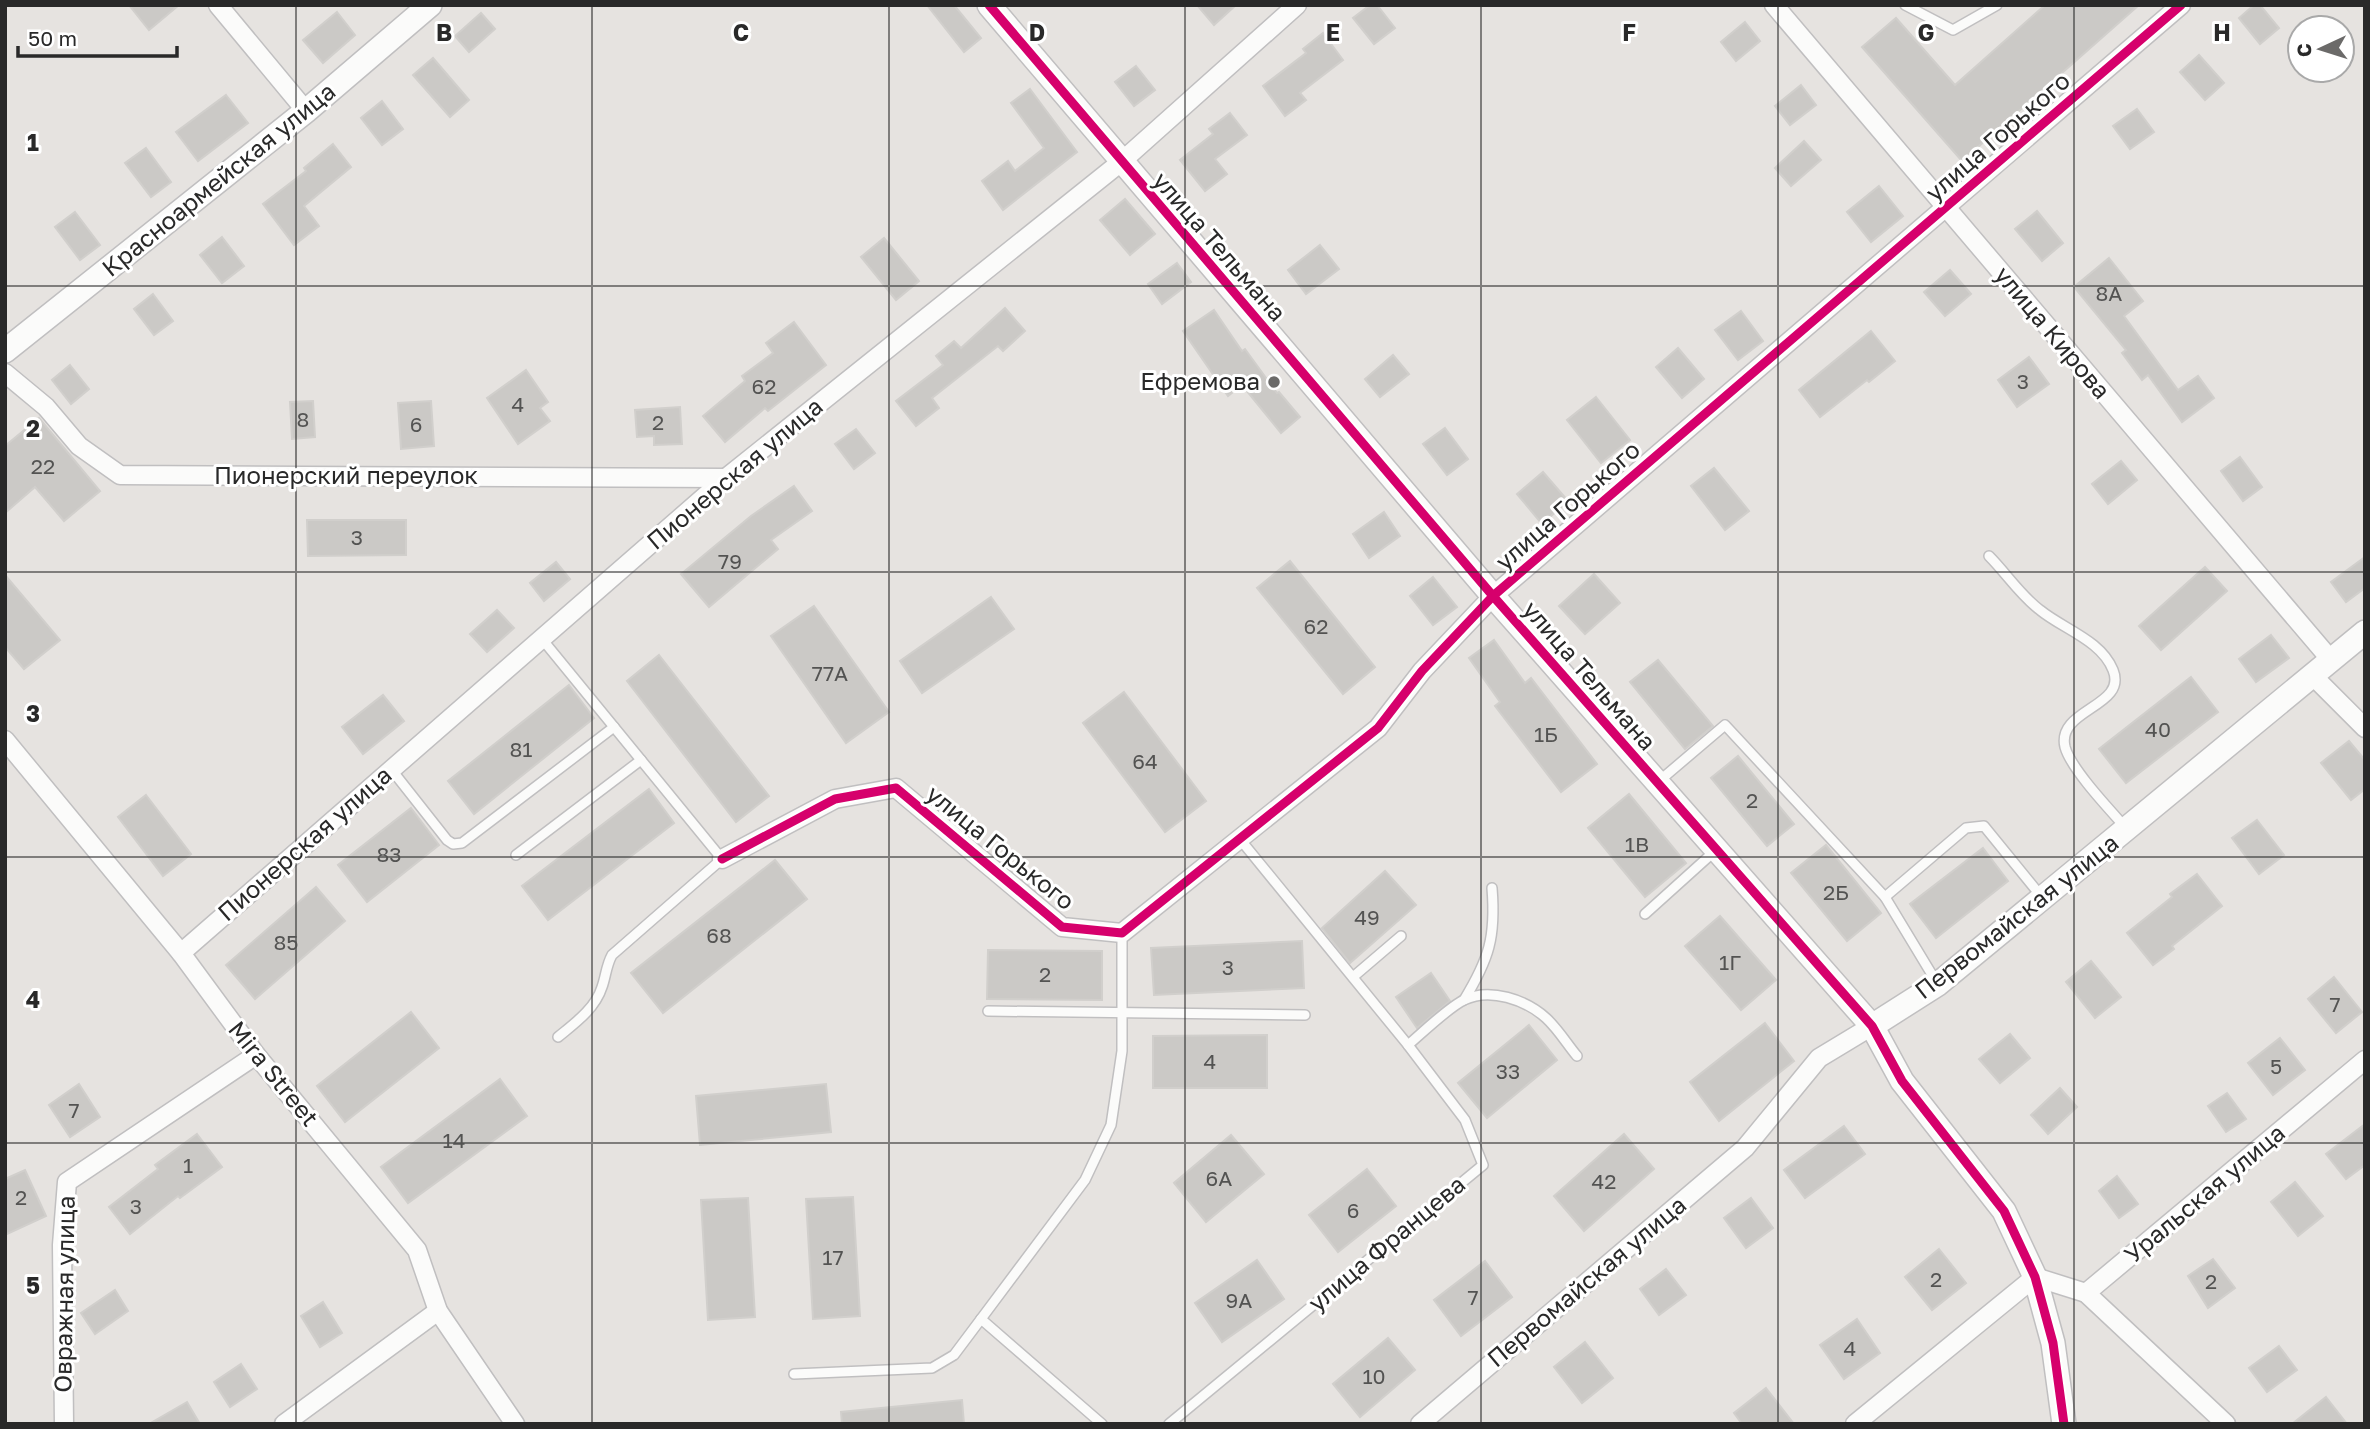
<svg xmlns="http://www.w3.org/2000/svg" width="2370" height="1429" font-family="'Golos Text',sans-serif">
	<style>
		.building { fill: #cbc9c6; stroke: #d1cfcc; stroke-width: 2 }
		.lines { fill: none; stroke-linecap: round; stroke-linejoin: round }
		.service-casing { stroke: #c0bfc0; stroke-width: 12 }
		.minor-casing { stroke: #c0bfc0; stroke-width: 21 }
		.tertiary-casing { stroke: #c0bfc0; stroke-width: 26 }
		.service { stroke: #fbfbfa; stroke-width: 9 }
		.minor { stroke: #fbfbfa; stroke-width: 18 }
		.tertiary { stroke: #fbfbfa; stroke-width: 23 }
		.cycleway-casing { stroke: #fff; stroke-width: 13 }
		.cycleway { stroke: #d6006c; stroke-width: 9 }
		.grid { fill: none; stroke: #292929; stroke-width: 2; stroke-opacity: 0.55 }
		.poi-dot { fill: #6b6a69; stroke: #fff; stroke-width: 2.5 }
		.labels { text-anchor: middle; stroke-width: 6; stroke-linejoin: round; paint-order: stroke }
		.number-label { font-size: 21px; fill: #535352 }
		.street-label { font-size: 24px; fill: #292929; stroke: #fff }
		.poi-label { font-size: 24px; fill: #292929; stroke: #fff; text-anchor: end }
		.grid-label { font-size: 23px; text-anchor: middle; font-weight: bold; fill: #292929; stroke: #fff; stroke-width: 6; stroke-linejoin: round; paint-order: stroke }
	</style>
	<rect width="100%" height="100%" fill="#e6e3e0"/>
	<!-- building -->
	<g class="building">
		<path d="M129,5H179L149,30Z"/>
		<path d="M927,5H954L981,38L964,52Z"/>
		<path d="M1197,5H1236L1214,25Z"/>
		<path d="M1370,5H1377L1395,28L1374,44L1353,18Z"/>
		<path d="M2045,5H2139L1962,161L1862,47L1896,18L1955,85Z"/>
		<path d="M2254,5H2260L2279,28L2260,44L2239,18Z"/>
		<path d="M337,12L355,35L323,63L303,40Z"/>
		<path d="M481,13L495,29L469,52L455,36Z"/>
		<path d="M1745,22L1760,41L1736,61L1721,42Z"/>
		<path d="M1323,33L1343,60L1300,93L1306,100L1285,116L1263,86L1306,53L1303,49Z"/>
		<path d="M2199,55L2224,83L2205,100L2180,72Z"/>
		<path d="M433,58L469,100L450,117L413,75Z"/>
		<path d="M1136,66L1155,90L1134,106L1115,82Z"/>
		<path d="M1801,85L1816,105L1790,125L1775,106Z"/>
		<path d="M1030,89L1077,152L1003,210L982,181L1008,161L1015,171L1044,148L1011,103Z"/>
		<path d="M226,95L248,123L198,161L176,132Z"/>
		<path d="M382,101L403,129L382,145L361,118Z"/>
		<path d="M2137,109L2154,132L2130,149L2113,126Z"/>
		<path d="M1230,113L1247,135L1215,159L1227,174L1205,191L1180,160L1213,134L1209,129Z"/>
		<path d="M1804,141L1821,160L1791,186L1775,168Z"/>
		<path d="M333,144L351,167L304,206L319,226L294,245L263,204L306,171L304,168Z"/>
		<path d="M146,148L171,182L151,197L125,163Z"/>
		<path d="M1879,186L1903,216L1871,242L1847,212Z"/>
		<path d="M1125,199L1155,234L1130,255L1100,220Z"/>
		<path d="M2037,211L2063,243L2042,261L2015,229Z"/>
		<path d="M75,212L100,245L80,260L55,227Z"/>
		<path d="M222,237L244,266L222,283L200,255Z"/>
		<path d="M884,238L919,281L896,300L861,257Z"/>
		<path d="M1320,245L1339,269L1306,294L1288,270Z"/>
		<path d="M2109,258L2143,301L2124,316L2178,390L2198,376L2214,398L2182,422L2148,375L2142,380L2122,353L2126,350L2074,287Z"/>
		<path d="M1177,263L1191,282L1162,304L1148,284Z"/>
		<path d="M1950,270L1971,294L1945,316L1924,292Z"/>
		<path d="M153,294L173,321L154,335L134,309Z"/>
		<path d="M1005,308L1025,331L1003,351L998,346L932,398L939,408L916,426L896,401L943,365L936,356L954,341L961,348Z"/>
		<path d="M1214,310L1242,351L1245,349L1277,393L1279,392L1300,417L1281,433L1242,385L1228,396L1183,331Z"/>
		<path d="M1741,311L1763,341L1738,360L1715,330Z"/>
		<path d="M794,322L826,365L768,411L765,408L725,442L703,416L745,381L742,376L773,353L766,343Z"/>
		<path d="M1871,331L1895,361L1869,382L1867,380L1820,417L1799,390Z"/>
		<path d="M1678,348L1704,379L1682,398L1656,367Z"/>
		<path d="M1393,355L1409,374L1380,397L1365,379Z"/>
		<path d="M2029,357L2049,384L2017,407L1998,380Z"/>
		<path d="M70,365L89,389L71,404L52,380Z"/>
		<path d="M526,370L548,402L540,408L550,421L518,444L487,398Z"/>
		<path d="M1596,397L1630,440L1601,463L1567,420Z"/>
		<path d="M313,401L315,437L292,439L290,402Z"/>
		<path d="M431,401L434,446L401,449L398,403Z"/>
		<path d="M680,407L682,444L654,445V436L637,437L635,410Z"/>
		<path d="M39,418L100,491L64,521L35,487L5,513V446Z"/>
		<path d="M1445,428L1468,459L1447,475L1423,444Z"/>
		<path d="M856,429L875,453L854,469L835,444Z"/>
		<path d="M2240,457L2262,487L2243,501L2221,471Z"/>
		<path d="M2121,461L2137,480L2108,504L2092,484Z"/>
		<path d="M1714,468L1749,511L1725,530L1691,486Z"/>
		<path d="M1543,472L1568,501L1542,524L1517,494Z"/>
		<path d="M794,486L812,511L771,540L778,549L709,607L681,574L751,516Z"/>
		<path d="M1384,512L1400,536L1369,558L1353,534Z"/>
		<path d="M307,520H406V555L308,556Z"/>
		<path d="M2365,557V588L2346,602L2331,582Z"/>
		<path d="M1290,561L1375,667L1343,694L1257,588Z"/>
		<path d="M556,562L570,579L544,601L530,583Z"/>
		<path d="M2205,567L2227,591L2161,650L2139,626Z"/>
		<path d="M1594,574L1620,603L1585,634L1559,606Z"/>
		<path d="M5,575L60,640L24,669L5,647Z"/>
		<path d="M1433,577L1457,607L1433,625L1410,596Z"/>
		<path d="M991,597L1014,629L922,693L900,661Z"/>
		<path d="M814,606L889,712L846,743L771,636Z"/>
		<path d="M497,610L514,628L487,652L470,634Z"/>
		<path d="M2271,635L2289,658L2256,682L2239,659Z"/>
		<path d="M1494,640L1525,683L1531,678L1597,764L1561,792L1495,706L1500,702L1469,658Z"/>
		<path d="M659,655L769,796L736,822L627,681Z"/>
		<path d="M1658,660L1713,726L1685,749L1630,682Z"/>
		<path d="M2191,677L2218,712L2126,783L2099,749Z"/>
		<path d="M569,685L594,718L474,814L448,781Z"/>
		<path d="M1124,692L1206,801L1165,832L1083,723Z"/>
		<path d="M383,695L404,721L363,754L342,727Z"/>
		<path d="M2349,741L2365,760V789L2351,800L2321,763Z"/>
		<path d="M1738,756L1794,824L1767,846L1711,778Z"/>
		<path d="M649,789L674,823L548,920L522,886Z"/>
		<path d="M1629,794L1686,863L1645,897L1588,828Z"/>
		<path d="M146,795L191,854L163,876L118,817Z"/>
		<path d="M411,808L439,845L367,902L338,865Z"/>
		<path d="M2257,820L2284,855L2259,874L2232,838Z"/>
		<path d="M1826,845L1881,913L1847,941L1791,873Z"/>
		<path d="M1983,848L2008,881L1936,938L1910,904Z"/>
		<path d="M775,860L807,899L663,1013L631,973Z"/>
		<path d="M1385,871L1416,905L1350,963L1322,928Z"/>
		<path d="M2197,874L2222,906L2172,946L2174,949L2153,965L2127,933L2172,897L2170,894Z"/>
		<path d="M316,887L345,921L255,999L226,965Z"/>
		<path d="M1720,916L1776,980L1741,1010L1685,946Z"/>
		<path d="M1302,941L1304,988L1154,995L1151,948Z"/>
		<path d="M988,950L1102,951V1000L987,999Z"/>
		<path d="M2091,961L2121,997L2095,1018L2066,982Z"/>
		<path d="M1431,973L1450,1001L1417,1028L1396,997Z"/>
		<path d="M2334,977L2362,1012L2336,1033L2308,999Z"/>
		<path d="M411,1012L439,1048L345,1122L317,1086Z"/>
		<path d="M1765,1023L1794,1061L1719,1121L1690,1082Z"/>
		<path d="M1529,1025L1557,1060L1487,1118L1458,1083Z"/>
		<path d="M2010,1034L2030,1058L2000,1083L1979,1059Z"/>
		<path d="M1267,1035V1088H1153V1036Z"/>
		<path d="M2280,1038L2305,1070L2273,1095L2248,1063Z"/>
		<path d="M500,1079L527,1116L408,1203L381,1167Z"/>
		<path d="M79,1084L100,1117L70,1137L49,1105Z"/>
		<path d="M826,1084L831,1132L700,1145L696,1096Z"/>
		<path d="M2060,1088L2077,1107L2048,1134L2031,1115Z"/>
		<path d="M2227,1093L2246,1119L2226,1132L2208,1106Z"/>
		<path d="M2365,1124V1165L2346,1179L2326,1154Z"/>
		<path d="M1844,1126L1865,1154L1805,1198L1784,1170Z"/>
		<path d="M197,1134L222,1167L180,1198L178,1196L130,1234L109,1207L158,1169L155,1165Z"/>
		<path d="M1624,1134L1654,1169L1584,1231L1554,1196Z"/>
		<path d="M1231,1135L1264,1174L1206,1222L1174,1183Z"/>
		<path d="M1367,1169L1396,1206L1338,1252L1309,1215Z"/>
		<path d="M25,1170L46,1216L5,1235V1179Z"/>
		<path d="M2117,1176L2138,1204L2119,1218L2099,1191Z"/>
		<path d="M2295,1182L2323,1216L2298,1236L2271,1202Z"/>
		<path d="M853,1197L860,1316L813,1319L806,1199Z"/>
		<path d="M748,1198L755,1317L708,1320L701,1200Z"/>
		<path d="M1751,1198L1773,1228L1746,1248L1724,1218Z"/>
		<path d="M1939,1249L1966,1283L1932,1310L1905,1277Z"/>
		<path d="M2213,1259L2235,1288L2208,1308L2188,1276Z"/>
		<path d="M1257,1260L1284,1299L1222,1342L1195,1303Z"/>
		<path d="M1485,1261L1512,1297L1461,1336L1434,1300Z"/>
		<path d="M1666,1269L1686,1295L1659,1315L1640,1289Z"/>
		<path d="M115,1290L128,1311L95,1334L81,1313Z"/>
		<path d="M323,1302L342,1333L320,1347L301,1316Z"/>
		<path d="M1857,1319L1880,1353L1844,1379L1820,1345Z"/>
		<path d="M1388,1338L1415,1370L1360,1417L1333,1384Z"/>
		<path d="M1585,1342L1613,1378L1582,1403L1554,1367Z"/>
		<path d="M2279,1346L2297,1370L2267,1392L2249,1368Z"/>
		<path d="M241,1364L257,1389L230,1407L214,1382Z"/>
		<path d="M1766,1388L1794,1424H1742L1734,1413Z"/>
		<path d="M2326,1397L2347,1424H2292Z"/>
		<path d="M962,1400L964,1424H842L841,1412Z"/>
		<path d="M187,1402L200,1424H149Z"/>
	</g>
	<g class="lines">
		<defs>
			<g id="service">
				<path d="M1905,5L1953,30L1997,5"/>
				<path d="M1989,556C2006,573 2021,596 2040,610C2063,629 2101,640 2113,670C2128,707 2056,709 2065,747C2071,769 2110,810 2126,828"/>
				<path d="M542,639L722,859L612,955C606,966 606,976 602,987C595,1009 575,1023 558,1037"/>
				<path d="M391,769L447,840L453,844L462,843L614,727"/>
				<path d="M1658,782L1725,725L1885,897L1937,983"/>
				<path d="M516,855L641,760"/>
				<path d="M1885,897L1966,828L1984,826L2041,896"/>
				<path d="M1645,914L1716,850"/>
				<path d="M1353,977L1401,936"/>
				<path d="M1464,1000C1489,959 1496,937 1492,888"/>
				<path d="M988,1011L1305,1015"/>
				<path d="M1408,1045C1422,1033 1449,1007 1464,1000C1490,987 1526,1000 1546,1018C1558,1029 1567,1044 1577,1056"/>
				<path d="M981,1319L1102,1424"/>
				<path d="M794,1374L932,1368L954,1355L981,1319L1085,1180L1111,1125L1122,1051V933"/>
				<path d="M1169,1424L1483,1165L1465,1120L1408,1045L1239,838"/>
			</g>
			<g id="minor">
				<path d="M218,5L306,111"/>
				<path d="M1774,5L2331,660"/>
				<path d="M5,373L46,407L79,446L120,475L726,478"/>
				<path d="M2313,676L2365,728"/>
				<path d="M5,740L181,953L256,1055L417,1250L438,1311L515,1424"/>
				<path d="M722,859L835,799L896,788L1062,927L1122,933L1378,728L1422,671L1493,596L2181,5"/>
				<path d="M181,953L726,478L1121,162L1297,5"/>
				<path d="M2086,1293L2226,1424"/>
				<path d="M64,1424L62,1245L67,1182L256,1055"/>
				<path d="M284,1424L438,1311"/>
				<path d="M1420,1424L1745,1148L1819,1058L1872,1026"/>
				<path d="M1855,1424L2035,1277L2086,1293L2365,1060"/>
			</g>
			<g id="tertiary">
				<path d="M989,5L1493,596L1872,1026L1902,1081L2004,1211L2035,1277L2053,1343L2064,1424"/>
				<path d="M5,351L306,111L430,5"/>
				<path d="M1872,1026L1938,984L2365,632"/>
			</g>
		</defs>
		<!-- service casing -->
		<use href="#service" class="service-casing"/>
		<!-- minor casing -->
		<use href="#minor" class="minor-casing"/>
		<!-- tertiary casing -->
		<use href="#tertiary" class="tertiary-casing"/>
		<!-- service -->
		<use href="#service" class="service"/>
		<!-- minor -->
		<use href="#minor" class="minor"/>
		<!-- tertiary -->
		<use href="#tertiary" class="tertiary"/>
		<defs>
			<g id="cycleway">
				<path d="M989,5L1493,596L1872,1026L1902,1081L2004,1211L2035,1277L2053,1343L2064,1424"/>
				<path d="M722,859L835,799L896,788L1062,927L1122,933L1378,728L1422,671L1493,596L2181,5"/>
			</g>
		</defs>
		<!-- cycleway casing -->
		<use href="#cycleway" class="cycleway-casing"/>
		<!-- cycleway -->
		<use href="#cycleway" class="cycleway"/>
	</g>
	<!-- grid -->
	<path class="grid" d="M296,5V1424M592,5V1424M889,5V1424M1185,5V1424M1481,5V1424M1778,5V1424M2074,5V1424M5,286H2365M5,572H2365M5,857H2365M5,1143H2365"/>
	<!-- markers -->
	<circle class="poi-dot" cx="1274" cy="382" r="7"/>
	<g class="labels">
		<!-- number labels -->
		<g class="number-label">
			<text x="2109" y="301">8А</text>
			<text x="2023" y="389">3</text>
			<text x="764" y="394">62</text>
			<text x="518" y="412">4</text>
			<text x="303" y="427">8</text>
			<text x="658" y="430">2</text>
			<text x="416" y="432">6</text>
			<text x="43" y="474">22</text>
			<text x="357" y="545">3</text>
			<text x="730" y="569">79</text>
			<text x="1316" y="634">62</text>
			<text x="830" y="681">77А</text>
			<text x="2158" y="737">40</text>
			<text x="1546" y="742">1Б</text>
			<text x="521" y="757">81</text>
			<text x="1145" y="769">64</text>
			<text x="1752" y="808">2</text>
			<text x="1637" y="852">1В</text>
			<text x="389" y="862">83</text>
			<text x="1836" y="900">2Б</text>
			<text x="1367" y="925">49</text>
			<text x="719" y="943">68</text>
			<text x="286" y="950">85</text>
			<text x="1730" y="970">1Г</text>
			<text x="1228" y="975">3</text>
			<text x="1045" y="982">2</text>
			<text x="2335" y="1012">7</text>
			<text x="1210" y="1069">4</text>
			<text x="2276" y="1074">5</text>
			<text x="1508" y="1079">33</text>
			<text x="74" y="1118">7</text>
			<text x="454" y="1148">14</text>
			<text x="188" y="1173">1</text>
			<text x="1219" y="1186">6А</text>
			<text x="1604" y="1189">42</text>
			<text x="21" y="1205">2</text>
			<text x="136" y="1214">3</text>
			<text x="1353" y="1218">6</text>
			<text x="833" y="1265">17</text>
			<text x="1936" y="1287">2</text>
			<text x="2211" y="1289">2</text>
			<text x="1473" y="1305">7</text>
			<text x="1239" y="1308">9А</text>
			<text x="1850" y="1356">4</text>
			<text x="1374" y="1384">10</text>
		</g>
		<!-- street labels -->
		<g class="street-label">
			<text transform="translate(1998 137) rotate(-41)" y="8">улица Горького</text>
			<text transform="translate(219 180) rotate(-39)" y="8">Красноармейская улица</text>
			<text transform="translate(1219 247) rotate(49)" y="8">улица Тельмана</text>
			<text transform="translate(2052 333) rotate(50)" y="8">улица Кирова</text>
			<text transform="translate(735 474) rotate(-40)" y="8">Пионерская улица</text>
			<text x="346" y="484">Пионерский переулок</text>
			<text transform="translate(1568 506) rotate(-41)" y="8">улица Горького</text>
			<text transform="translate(1589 676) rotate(49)" y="8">улица Тельмана</text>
			<text transform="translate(305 844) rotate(-41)" y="8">Пионерская улица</text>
			<text transform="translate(1000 848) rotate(39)" y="8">улица Горького</text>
			<text transform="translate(2017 917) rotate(-38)" y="8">Первомайская улица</text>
			<text transform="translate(273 1074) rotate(51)" y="8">Mira Street</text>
			<text transform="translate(2205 1194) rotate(-40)" y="8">Уральская улица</text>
			<text transform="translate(1387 1244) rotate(-40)" y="8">улица Францева</text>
			<text transform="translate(1587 1282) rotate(-40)" y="8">Первомайская улица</text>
			<text transform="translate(65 1294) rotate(-89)" y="8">Овражная улица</text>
		</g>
		<!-- poi labels -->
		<g class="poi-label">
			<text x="1260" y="390">Ефремова</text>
		</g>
	</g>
	<g class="grid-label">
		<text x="444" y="41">B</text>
		<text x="741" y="41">C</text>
		<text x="1037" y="41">D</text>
		<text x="1333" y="41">E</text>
		<text x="1629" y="41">F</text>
		<text x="1926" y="41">G</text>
		<text x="2222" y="41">H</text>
		<text x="33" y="151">1</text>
		<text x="33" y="437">2</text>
		<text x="33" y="722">3</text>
		<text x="33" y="1008">4</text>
		<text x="33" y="1294">5</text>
	</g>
	<!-- border -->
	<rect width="2370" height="1429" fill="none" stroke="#292929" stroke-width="14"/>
	<!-- north arrow -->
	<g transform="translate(2321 49) rotate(266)"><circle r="33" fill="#ffffff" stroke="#a9a9a9" stroke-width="2"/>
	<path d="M0-5L12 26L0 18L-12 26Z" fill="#6b6a69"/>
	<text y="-10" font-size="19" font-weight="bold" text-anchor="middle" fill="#292929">С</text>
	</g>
	<!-- scale -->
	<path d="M18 46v10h159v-10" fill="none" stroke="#292929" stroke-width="3.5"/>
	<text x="28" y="46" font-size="21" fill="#292929" stroke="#ffffff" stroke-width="5" paint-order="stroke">50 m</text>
</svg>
